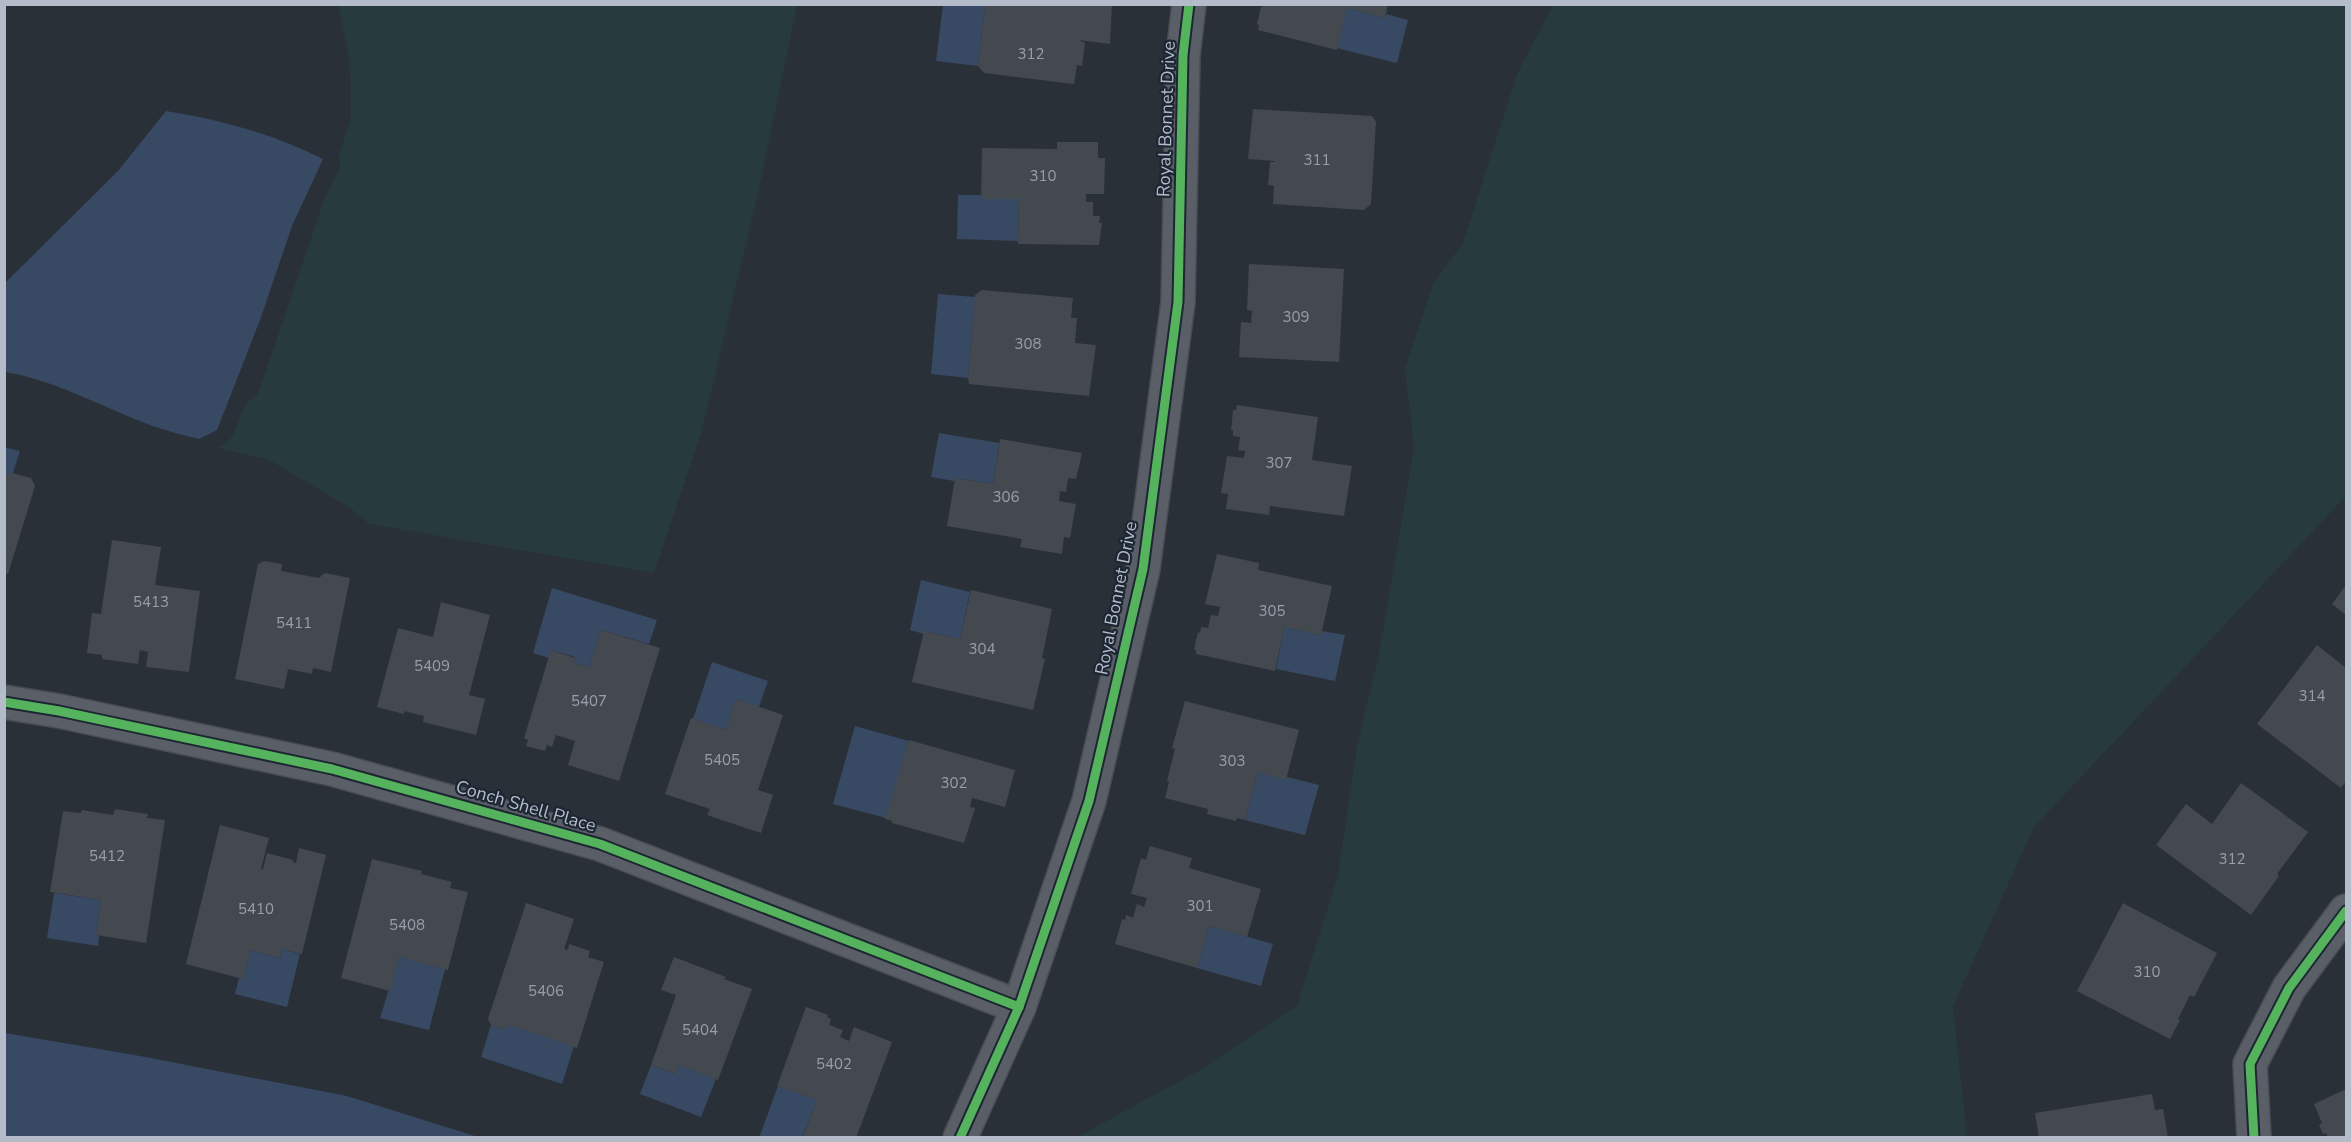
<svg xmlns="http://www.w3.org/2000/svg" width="2351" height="1142" font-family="'Nunito Sans',sans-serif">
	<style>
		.green { fill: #273a3e }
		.water { fill: #384963 }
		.building { fill: #444950 }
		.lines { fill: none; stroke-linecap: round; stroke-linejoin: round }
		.street-casing { stroke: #484c53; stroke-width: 36 }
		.street { stroke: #5a5e66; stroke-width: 33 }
		.cycleway-casing { stroke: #1d2633; stroke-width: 13 }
		.cycleway { stroke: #56b35d; stroke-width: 9 }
		.labels { text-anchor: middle; stroke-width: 4.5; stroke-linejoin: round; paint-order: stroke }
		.number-label { font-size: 15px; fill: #989fab }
		.street-label { font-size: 18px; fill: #b4bcc9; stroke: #1d2633 }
	</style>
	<rect width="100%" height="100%" fill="#2a3038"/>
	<!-- green -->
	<g class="green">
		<path d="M338,5H797L761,180L702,430L654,573L369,524L349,507L269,460L218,448C241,436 234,421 246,404C249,400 255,397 258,394L324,200L340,167L339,154L351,118L350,62Z"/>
		<path d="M1553,5H2346V496L2034,827L1953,1006L1967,1137H1077L1198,1071L1297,1006L1338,875L1357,746L1379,654L1396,554L1414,447L1405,368L1433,284L1463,243L1517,74Z"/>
	</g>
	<!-- water -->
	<g class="water">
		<path d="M943,5H985L978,66L936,61Z"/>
		<path d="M1347,8L1385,18L1386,14L1408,20L1397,63L1337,48Z"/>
		<path d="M166,111C221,120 274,134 323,159L292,226L260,320L217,430L199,439C187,436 174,433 162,429C110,412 60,381 5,372V283L118,171Z"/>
		<path d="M958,195H981V199H1019L1018,241L957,239Z"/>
		<path d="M938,294L975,297L968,378L931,374Z"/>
		<path d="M939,433L999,443L993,484L956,478L954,481L931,477Z"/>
		<path d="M4,447L20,451L13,473L5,477Z"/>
		<path d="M921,580L970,592L960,639L924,631V634L910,630Z"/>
		<path d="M552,588L657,620L649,644L601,630L589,667L574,663L575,657L551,650L549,658L533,653Z"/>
		<path d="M1284,627L1321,635L1322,631L1345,635L1335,681L1276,669Z"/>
		<path d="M712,662L768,681L759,707L736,699L726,730L693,719Z"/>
		<path d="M855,726L909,741L886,818L833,804Z"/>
		<path d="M1258,772L1286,779L1287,777L1319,785L1305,835L1245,820Z"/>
		<path d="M54,893L101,900L96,935L99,936L98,946L47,938Z"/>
		<path d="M1209,926L1273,944L1261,986L1197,968Z"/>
		<path d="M282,949L300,954L287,1007L235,994L239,978H243L250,950L280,958Z"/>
		<path d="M399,957L445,969L429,1030L380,1018Z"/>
		<path d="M491,1025L504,1029L509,1025L574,1046L562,1084L481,1057Z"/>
		<path d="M5,1033L140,1056L347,1096L478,1137H5Z"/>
		<path d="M651,1065L675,1074L679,1065L716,1079L701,1117L640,1094Z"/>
		<path d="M778,1086L817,1100L803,1136L805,1137L759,1138Z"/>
	</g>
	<!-- building -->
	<g class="building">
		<path d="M985,4H1112L1110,44L1078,40L1085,43L1082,66L1077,65L1074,84L984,73L978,66Z"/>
		<path d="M1264,4H1388L1385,18L1347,8L1337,50L1258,30L1259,25L1257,24L1261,7H1263Z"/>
		<path d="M1253,109L1372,116L1376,122L1371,204L1364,210L1273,204L1274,186L1268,185L1270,162H1275V161L1248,159Z"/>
		<path d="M1057,142H1098V158H1105L1104,194H1086V202H1093V216H1100L1099,223H1102L1099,245L1018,244L1019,199H981L982,148L1057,149Z"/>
		<path d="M1249,264L1344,269L1339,362L1239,357L1241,322L1251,323L1252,311L1247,310Z"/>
		<path d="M982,290L1073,298L1071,318H1077L1075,343L1096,345L1089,396L969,384L968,378L975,295Z"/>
		<path d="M1237,405L1318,417L1312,460L1352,466L1344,516L1270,506L1269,515L1226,509L1228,494L1221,493L1227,456L1244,458L1245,451L1238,450L1240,437L1233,436V430H1231L1233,410H1236Z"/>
		<path d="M1000,439L1082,453L1076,479L1068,478L1066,492L1060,491L1059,501L1076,504L1070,538L1064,537L1062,554L1020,547L1022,539L947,526L955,478L993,484Z"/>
		<path d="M12,473L31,478L35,486L8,574L4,573V477Z"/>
		<path d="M112,540L161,547L155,585L200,591L189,672L146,667L148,652L140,650L138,664L102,659V655L87,653L92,613L101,614Z"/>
		<path d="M1217,554L1259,563L1258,570L1332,586L1321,635L1284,627L1275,671L1196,654V650H1194L1198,632L1200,633L1201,627L1208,628L1211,615L1218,616L1220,607L1205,604Z"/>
		<path d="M264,561L282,564L281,571L319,578L325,573L350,578L331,672L313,668L312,674L288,669L284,689L235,679L258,564Z"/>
		<path d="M2346,585V615L2332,604Z"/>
		<path d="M971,590L1052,609L1042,658L1045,659L1033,710L912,682L924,631L960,639Z"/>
		<path d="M441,602L490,615L469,695L485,699L476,735L423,722L424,716L404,711V714L377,707L398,628L433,637Z"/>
		<path d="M601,630L660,648L619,781L568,765L575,741L556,735L552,747L547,745L545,751L526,746L528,740L524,738L551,650L575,658L574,663L589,667Z"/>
		<path d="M2317,645L2346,668V781L2341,788L2257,724Z"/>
		<path d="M736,699L783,715L758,790L773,795L761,833L707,815L710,809L665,794L691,718L726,730Z"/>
		<path d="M1185,701L1299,730L1286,780L1258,772L1245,820L1237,818L1236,821L1207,814L1208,809L1165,798L1169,782L1167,781L1175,749L1172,748Z"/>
		<path d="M909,740L1015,770L1005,807L972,798L970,807L975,808L964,843L892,823V821L885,819Z"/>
		<path d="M2241,783L2308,832L2277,874L2279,876L2251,915L2156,845L2186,804L2212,824Z"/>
		<path d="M115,809L148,814L147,818L165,820L146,943L96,935L101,900L50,892L63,811L81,813L82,810L113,815Z"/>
		<path d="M220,825L269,838L261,869H263L267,853L293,860V862L296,863L299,848L326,855L302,954L282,949L280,958L250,950L243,979L186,964Z"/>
		<path d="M1150,846L1192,858L1189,868L1261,889L1247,937L1209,926L1197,968L1115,944L1122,919L1125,920L1126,915L1133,918L1137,904L1144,907L1147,898L1131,894L1141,858L1146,860Z"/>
		<path d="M372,859L422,871L421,874L452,882L450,888L468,892L448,970L399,957L390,991L341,978Z"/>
		<path d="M526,903L574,919L564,949L568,950L569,944L590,951L588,957L604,962L577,1048L509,1025L504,1029L491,1025L488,1019Z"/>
		<path d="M2123,903L2217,953L2194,997L2190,995L2178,1019L2180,1020L2170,1039L2077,991Z"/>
		<path d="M674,957L726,977L724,979L752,989L718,1080L679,1065L676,1074L651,1065L676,995L661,990Z"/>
		<path d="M806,1007L828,1015L827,1017L831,1019L829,1025L843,1030L840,1037L849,1041L854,1027L892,1042L856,1138L803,1137L817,1100L777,1086Z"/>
		<path d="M2346,1089V1138H2328L2326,1133L2323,1134L2319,1125L2322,1123L2314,1104Z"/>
		<path d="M2152,1094L2155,1110L2163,1109L2168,1138H2039L2035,1113Z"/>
	</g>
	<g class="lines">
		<defs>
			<g id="street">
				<path d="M4,702L59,711L332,769L600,844L1019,1007"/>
				<path d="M960,1138L1019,1007L1089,801L1143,569L1178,302L1183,55L1189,4"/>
				<path d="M2254,1138L2250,1064L2289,988L2346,911"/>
			</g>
		</defs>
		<!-- street casing -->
		<use href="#street" class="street-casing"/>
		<!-- street -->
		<use href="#street" class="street"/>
		<defs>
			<g id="cycleway">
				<path d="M4,702L59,711L332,769L600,844L1019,1007"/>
				<path d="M960,1138L1019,1007L1089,801L1143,569L1178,302L1183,55L1189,4"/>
				<path d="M2254,1138L2250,1064L2289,988L2346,911"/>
			</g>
		</defs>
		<!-- cycleway casing -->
		<use href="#cycleway" class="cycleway-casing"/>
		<!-- cycleway -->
		<use href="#cycleway" class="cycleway"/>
	</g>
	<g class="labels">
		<!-- number labels -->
		<g class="number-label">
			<text x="1031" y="59">312</text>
			<text x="1317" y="165">311</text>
			<text x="1043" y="181">310</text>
			<text x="1296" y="322">309</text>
			<text x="1028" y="349">308</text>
			<text x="1279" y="468">307</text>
			<text x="1006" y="502">306</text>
			<text x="151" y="607">5413</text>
			<text x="1272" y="616">305</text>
			<text x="294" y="628">5411</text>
			<text x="982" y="654">304</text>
			<text x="432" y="671">5409</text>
			<text x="2312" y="701">314</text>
			<text x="589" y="706">5407</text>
			<text x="722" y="765">5405</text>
			<text x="1232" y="766">303</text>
			<text x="954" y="788">302</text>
			<text x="107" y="861">5412</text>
			<text x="2232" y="864">312</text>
			<text x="1200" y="911">301</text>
			<text x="256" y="914">5410</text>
			<text x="407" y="930">5408</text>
			<text x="2147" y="977">310</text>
			<text x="546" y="996">5406</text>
			<text x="700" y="1035">5404</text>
			<text x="834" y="1069">5402</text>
		</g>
		<!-- street labels -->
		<g class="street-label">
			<text transform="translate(1166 119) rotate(-88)" y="6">Royal Bonnet Drive</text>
			<text transform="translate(1116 598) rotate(-79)" y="6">Royal Bonnet Drive</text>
			<text transform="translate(526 806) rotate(16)" y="6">Conch Shell Place</text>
		</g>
	</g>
	<!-- border -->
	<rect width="2351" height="1142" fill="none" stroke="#b4bcc9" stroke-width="12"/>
</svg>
